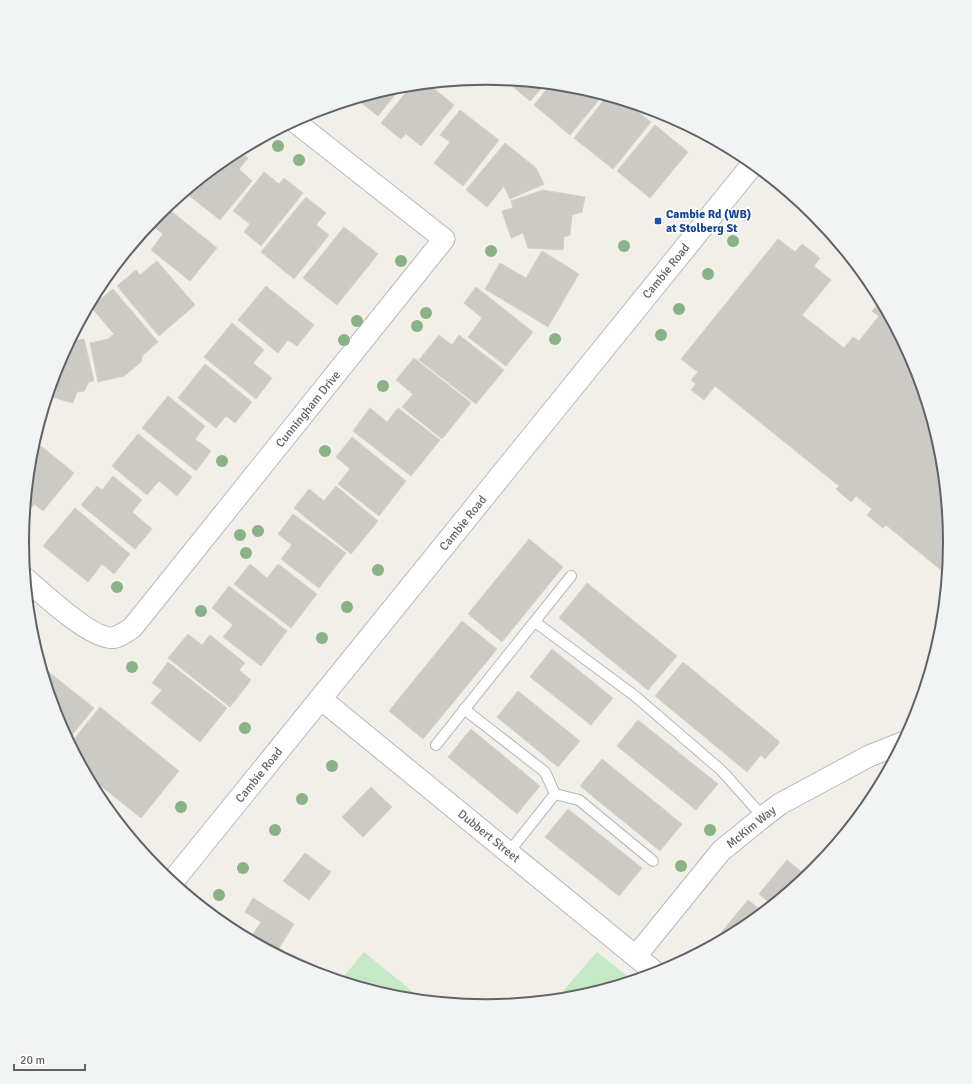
<svg xmlns="http://www.w3.org/2000/svg" width="972" height="1084" font-family="Signika,sans-serif">
	<style>
		.green { fill: #c5e8c5 }
		.building { fill: #cccac5; stroke: #d6d1c6 }
		.lines { fill: none; stroke-linecap: round; stroke-linejoin: round }
		.service-casing { stroke: #b5b8bc; stroke-width: 12 }
		.minor-casing { stroke: #b5b8bc; stroke-width: 23 }
		.secondary-casing { stroke: #b6babf; stroke-width: 24 }
		.service { stroke: #fff; stroke-width: 10 }
		.minor { stroke: #fff; stroke-width: 21 }
		.secondary { stroke: #fff; stroke-width: 22 }
		.tree { fill: #89b387 }
		.transit-dot { fill: #1a4fb4; stroke: #fff; stroke-width: 1.5 }
		.labels { text-anchor: middle; stroke-width: 3.5; stroke-linejoin: round; paint-order: stroke }
		.transit-label { font-size: 12px; font-weight: bold; fill: #164399; stroke: #fff; text-anchor: start }
		.street-label { font-size: 12px; fill: #5f6368; stroke: #fff }
		.rim { fill: none; stroke: #5f6368; stroke-width: 2 }
	</style>
	<rect width="100%" height="100%" fill="#f1efe8"/>
	<!-- green -->
	<g class="green">
		<path d="M364,952L423,1000L395,997L341,980Z"/>
		<path d="M597,952L632,980L576,997L556,999Z"/>
	</g>
	<!-- building -->
	<g class="building">
		<path d="M505,80L545,84L530,101Z"/>
		<path d="M428,84L454,105L421,146L406,134L401,139L381,123L412,85Z"/>
		<path d="M551,84L577,87L603,95L570,135L534,105Z"/>
		<path d="M402,86L378,116L357,99L396,87Z"/>
		<path d="M607,96L624,101L651,122L613,169L574,138Z"/>
		<path d="M460,110L499,140L463,186L434,163L450,142L440,135Z"/>
		<path d="M655,125L688,152L650,198L617,171Z"/>
		<path d="M505,143L536,168L544,184L510,199L504,186L487,207L466,190Z"/>
		<path d="M239,151L248,158L239,169L252,181L220,220L186,193L192,186L228,156Z"/>
		<path d="M264,172L279,184L284,178L303,193L261,246L244,232L250,224L233,211Z"/>
		<path d="M543,190L585,197L582,212L572,215L570,235L564,237L563,250L528,248L523,233L511,238L502,211L513,208L511,201Z"/>
		<path d="M306,197L326,213L316,225L329,235L294,279L261,252Z"/>
		<path d="M166,207L217,248L190,281L151,250L163,234L150,224Z"/>
		<path d="M344,227L378,254L337,305L303,278Z"/>
		<path d="M778,239L795,252L802,244L820,258L814,266L831,280L802,315L844,348L853,337L859,341L879,316L872,311L881,301L915,365L941,452L950,542L947,575L886,525L883,528L867,515L872,509L856,496L851,502L836,489L839,486L715,386L704,400L691,390L696,384L691,380L698,372L681,359Z"/>
		<path d="M542,251L579,274L548,327L485,289L500,263L526,278Z"/>
		<path d="M157,261L195,305L159,336L117,286L136,270L140,275Z"/>
		<path d="M266,286L314,325L297,346L288,340L278,353L238,320Z"/>
		<path d="M476,287L533,332L506,366L468,337L482,318L464,303Z"/>
		<path d="M113,289L158,342L142,356L141,362L124,376L98,382L90,343L108,339L114,334L91,307Z"/>
		<path d="M232,323L264,350L253,363L272,378L256,399L204,357Z"/>
		<path d="M439,335L452,345L459,335L504,370L476,404L419,360Z"/>
		<path d="M84,339L94,381L89,382L84,391L77,392L73,403L48,396L57,364L69,342Z"/>
		<path d="M414,358L471,403L442,439L402,407L413,394L396,380Z"/>
		<path d="M205,364L252,402L235,423L226,416L216,428L178,398Z"/>
		<path d="M168,396L205,426L195,439L211,451L196,471L142,428Z"/>
		<path d="M370,408L387,422L398,408L440,440L411,476L353,431Z"/>
		<path d="M138,434L192,477L177,496L159,481L147,495L112,466Z"/>
		<path d="M352,437L406,481L379,516L338,484L350,469L336,457Z"/>
		<path d="M41,446L74,473L43,511L34,504L25,516L30,460Z"/>
		<path d="M113,476L142,500L132,512L152,529L135,549L81,505L97,486L102,490Z"/>
		<path d="M336,486L378,521L351,554L294,508L309,489L324,501Z"/>
		<path d="M75,508L130,554L114,574L102,564L88,582L43,546Z"/>
		<path d="M293,514L346,553L319,588L281,559L292,545L278,534Z"/>
		<path d="M529,539L563,567L502,642L468,614Z"/>
		<path d="M250,564L267,578L278,564L317,594L291,628L234,584Z"/>
		<path d="M587,583L677,656L648,690L559,618Z"/>
		<path d="M229,586L287,631L261,666L223,637L233,625L212,608Z"/>
		<path d="M462,621L497,649L423,739L389,711Z"/>
		<path d="M188,634L202,645L210,635L245,663L239,670L251,680L230,707L168,658Z"/>
		<path d="M552,649L613,698L591,725L530,677Z"/>
		<path d="M168,662L227,708L200,742L151,703L162,690L152,683Z"/>
		<path d="M683,662L780,742L765,759L761,755L747,772L655,696Z"/>
		<path d="M41,666L94,708L68,740L57,719Z"/>
		<path d="M518,691L580,741L558,767L497,717Z"/>
		<path d="M100,707L179,771L141,818L86,774L70,744Z"/>
		<path d="M638,720L718,784L696,810L617,746Z"/>
		<path d="M471,729L540,786L517,814L448,757Z"/>
		<path d="M602,759L682,824L660,851L580,786Z"/>
		<path d="M371,787L392,807L363,837L342,817Z"/>
		<path d="M568,809L642,868L619,896L545,837Z"/>
		<path d="M305,853L331,872L309,900L283,881Z"/>
		<path d="M787,860L807,876L772,905L759,894Z"/>
		<path d="M253,898L294,924L276,953L251,937L261,922L245,912Z"/>
		<path d="M748,900L763,912L744,928L710,946Z"/>
	</g>
	<g class="lines">
		<defs>
			<g id="service">
				<path d="M535,622L635,696L722,771L763,817"/>
				<path d="M464,709L545,772L555,794L579,800L653,861"/>
				<path d="M436,745L571,576"/>
				<path d="M509,852L555,794"/>
			</g>
			<g id="minor">
				<path d="M26,579C42,593 96,644 116,637C122,635 127,631 132,628L444,239L294,121"/>
				<path d="M321,699L656,973"/>
				<path d="M636,956L721,851L763,817L780,804L869,756L902,743"/>
			</g>
			<path id="secondary" d="M172,882L753,164"/>
		</defs>
		<!-- service casing -->
		<use href="#service" class="service-casing"/>
		<!-- minor casing -->
		<use href="#minor" class="minor-casing"/>
		<!-- secondary casing -->
		<use href="#secondary" class="secondary-casing"/>
		<!-- service -->
		<use href="#service" class="service"/>
		<!-- minor -->
		<use href="#minor" class="minor"/>
		<!-- secondary -->
		<use href="#secondary" class="secondary"/>
	</g>
	<!-- trees -->
	<g class="tree">
		<circle cx="278" cy="146" r="6"/>
		<circle cx="299" cy="160" r="6"/>
		<circle cx="733" cy="241" r="6"/>
		<circle cx="624" cy="246" r="6"/>
		<circle cx="491" cy="251" r="6"/>
		<circle cx="401" cy="261" r="6"/>
		<circle cx="708" cy="274" r="6"/>
		<circle cx="679" cy="309" r="6"/>
		<circle cx="426" cy="313" r="6"/>
		<circle cx="357" cy="321" r="6"/>
		<circle cx="417" cy="326" r="6"/>
		<circle cx="661" cy="335" r="6"/>
		<circle cx="555" cy="339" r="6"/>
		<circle cx="344" cy="340" r="6"/>
		<circle cx="383" cy="386" r="6"/>
		<circle cx="325" cy="451" r="6"/>
		<circle cx="222" cy="461" r="6"/>
		<circle cx="258" cy="531" r="6"/>
		<circle cx="240" cy="535" r="6"/>
		<circle cx="246" cy="553" r="6"/>
		<circle cx="378" cy="570" r="6"/>
		<circle cx="117" cy="587" r="6"/>
		<circle cx="347" cy="607" r="6"/>
		<circle cx="201" cy="611" r="6"/>
		<circle cx="322" cy="638" r="6"/>
		<circle cx="132" cy="667" r="6"/>
		<circle cx="245" cy="728" r="6"/>
		<circle cx="332" cy="766" r="6"/>
		<circle cx="302" cy="799" r="6"/>
		<circle cx="181" cy="807" r="6"/>
		<circle cx="275" cy="830" r="6"/>
		<circle cx="710" cy="830" r="6"/>
		<circle cx="681" cy="866" r="6"/>
		<circle cx="243" cy="868" r="6"/>
		<circle cx="219" cy="895" r="6"/>
	</g>
	<!-- markers -->
	<rect class="transit-dot" x="654" y="217" width="8" height="8" rx="2"/>
	<g class="labels">
		<!-- transit labels -->
		<g class="transit-label">
			<text x="666" y="218">Cambie Rd (WB)<tspan x="666" dy="14">at Stolberg St</tspan></text>
		</g>
		<!-- street labels -->
		<g class="street-label">
			<text transform="translate(666 271) rotate(-51)" y="4">Cambie Road</text>
			<text transform="translate(308 409) rotate(-51)" y="4">Cunningham Drive</text>
			<text transform="translate(463 523) rotate(-51)" y="4">Cambie Road</text>
			<text transform="translate(259 775) rotate(-51)" y="4">Cambie Road</text>
			<text transform="translate(751 827) rotate(-39)" y="4">McKim Way</text>
			<text transform="translate(489 836) rotate(39)" y="4">Dubbert Street</text>
		</g>
	</g>
	<!-- crop -->
	<path d="M0 0H972V1084H0ZM29 542a457 457 0 1 1 914 0a457 457 0 1 1-914 0Z" fill="#f2f3f3" fill-rule="evenodd"/>
	<path class="rim" d="M29 542a457 457 0 1 1 914 0a457 457 0 1 1-914 0Z"/>
	<!-- scale -->
	<path d="M14 1064v6h71v-6" fill="none" stroke="#5f6368" stroke-width="2"/>
	<text x="20" y="1064" font-size="12" fill="#5f6368" stroke="#ffffff" stroke-width="3" paint-order="stroke">20 m</text>
</svg>
